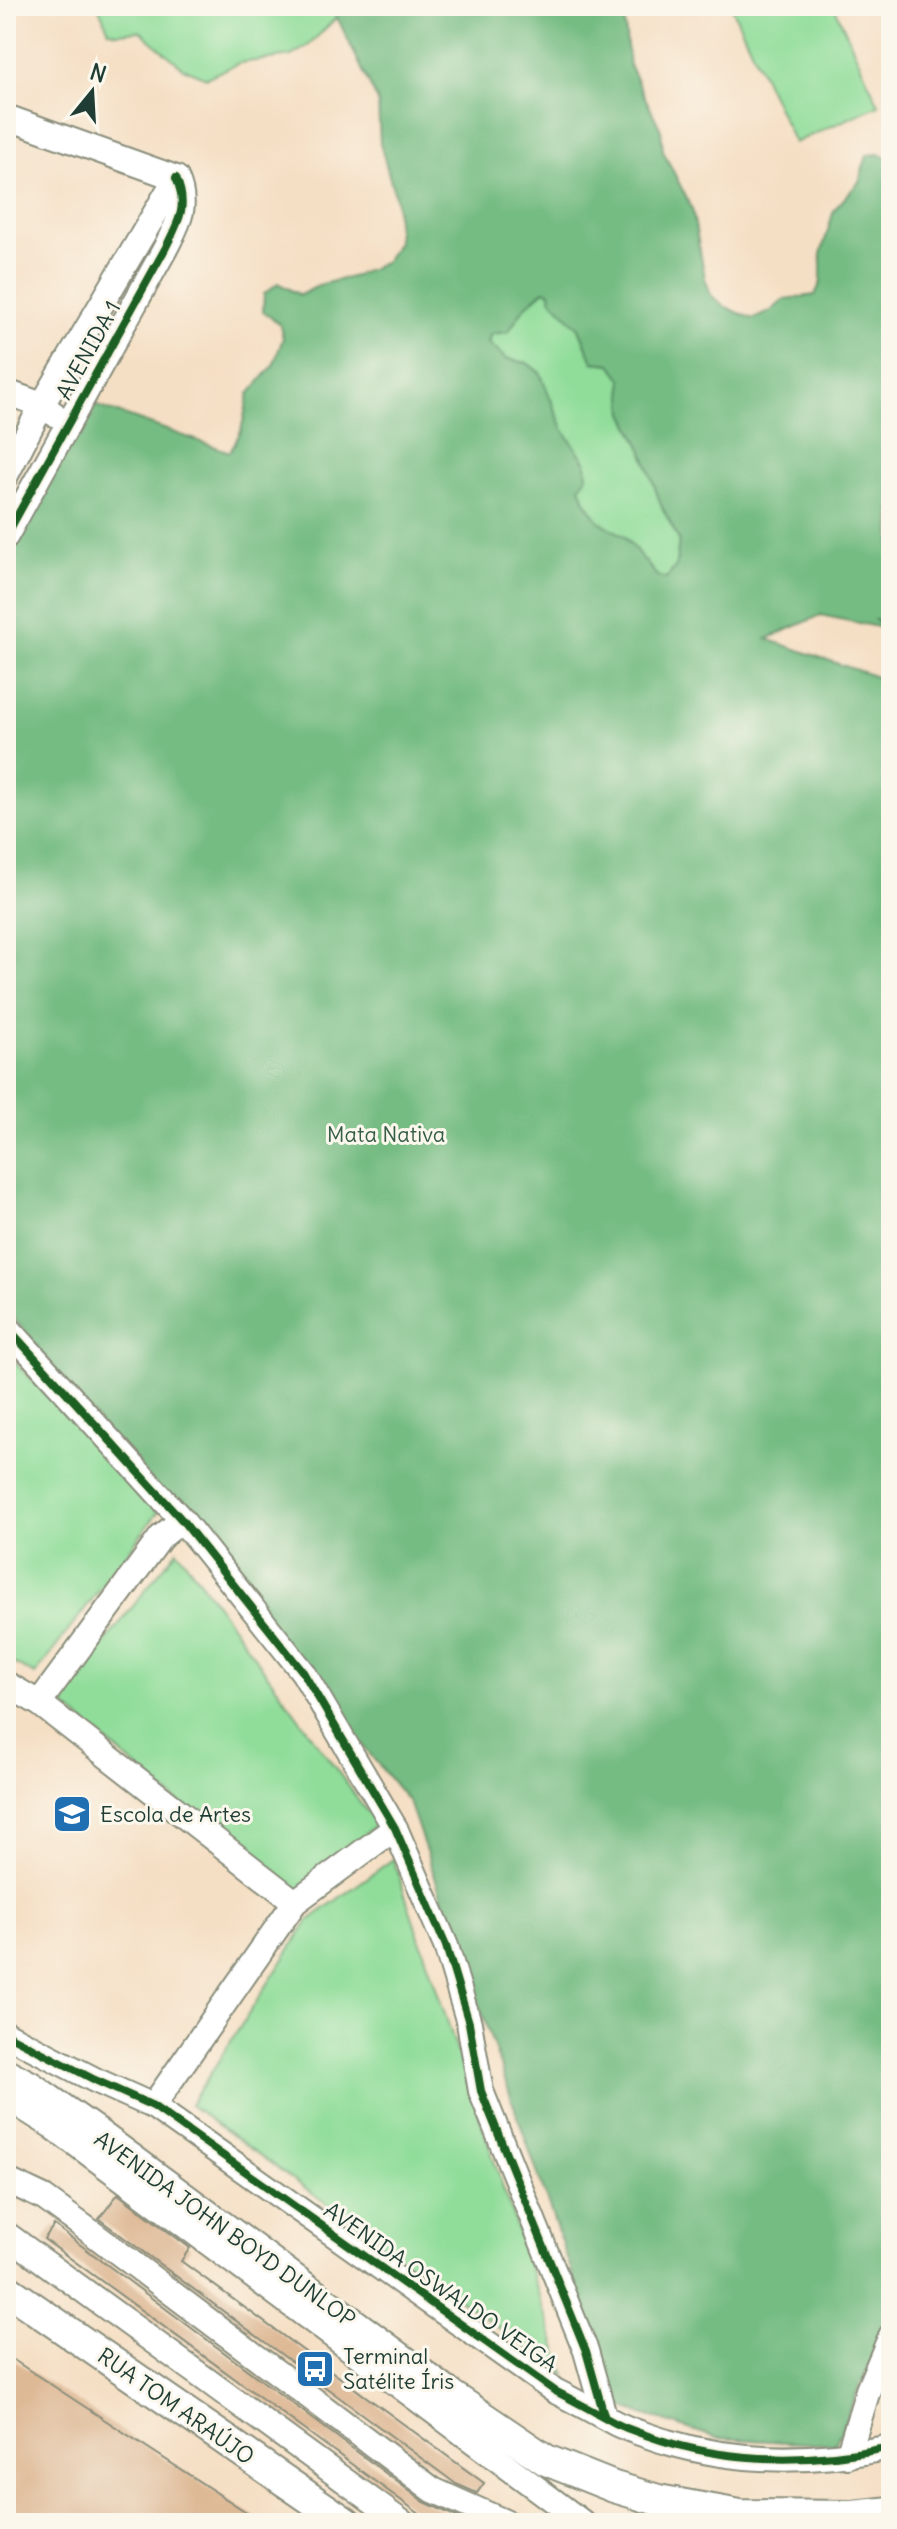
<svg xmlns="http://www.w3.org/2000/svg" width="897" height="2529" font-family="Delius,sans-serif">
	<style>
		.green { fill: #90dd9a; stroke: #588d67; stroke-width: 2 }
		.forest { fill: #74bc82; stroke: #4a7c5b; stroke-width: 2; fill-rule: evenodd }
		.building { fill: #deb996 }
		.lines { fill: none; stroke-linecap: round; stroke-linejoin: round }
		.minor-casing { stroke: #8a8e7c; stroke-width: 28 }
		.major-casing { stroke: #8a8e7c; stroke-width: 34 }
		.minor { stroke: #fff; stroke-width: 24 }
		.major { stroke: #fff; stroke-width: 30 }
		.cycleway-casing { stroke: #fbf7ec; stroke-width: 13 }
		.cycleway { stroke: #1b5e20; stroke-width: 8 }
		.labels { text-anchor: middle; stroke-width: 6; stroke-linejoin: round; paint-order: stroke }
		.street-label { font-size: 22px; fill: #1f3d34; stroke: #fbf7ec }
		.park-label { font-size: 22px; fill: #365d48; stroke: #fbf7ec }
		.poi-label { font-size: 22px; fill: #1f3d34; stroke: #fbf7ec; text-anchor: start }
	</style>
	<rect width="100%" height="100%" fill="#fbf7ec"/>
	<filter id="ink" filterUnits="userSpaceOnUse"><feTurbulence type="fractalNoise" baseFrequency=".0125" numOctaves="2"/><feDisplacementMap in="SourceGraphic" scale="16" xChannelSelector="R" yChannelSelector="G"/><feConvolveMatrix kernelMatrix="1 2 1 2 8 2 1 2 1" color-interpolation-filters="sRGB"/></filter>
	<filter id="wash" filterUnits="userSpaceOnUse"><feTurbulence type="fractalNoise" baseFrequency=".006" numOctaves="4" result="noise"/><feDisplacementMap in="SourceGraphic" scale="32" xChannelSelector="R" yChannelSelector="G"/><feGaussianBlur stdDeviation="1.8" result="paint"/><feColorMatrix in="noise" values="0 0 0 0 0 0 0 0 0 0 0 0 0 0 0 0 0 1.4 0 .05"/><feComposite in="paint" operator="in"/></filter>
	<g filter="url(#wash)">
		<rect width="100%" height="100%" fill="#f5dfc4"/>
		<!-- green -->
		<g class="green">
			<path d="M98,6H326L337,17L309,45L291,56L239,63L206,78L183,68L140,31L118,33L109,31Z"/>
			<path d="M731,6H834L879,105L794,143Z"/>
			<path d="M545,290L550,292L552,300L579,328L593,362L611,364L622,379L624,413L642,449L661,505L679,540L676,566L666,579L657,576L624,536L599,521L585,501L580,487L586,476V463L563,429L540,373L527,363L506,359L488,343L491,334L508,332L524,308Z"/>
			<path d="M6,1353L158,1512L35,1675L6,1659Z"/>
			<path d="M177,1550L376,1824L295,1902L59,1701Z"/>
			<path d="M393,1859L566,2376L190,2105L309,1920Z"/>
		</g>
		<!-- forest -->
		<path class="forest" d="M326,6H623L629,65L661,130L663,151L692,209L705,278L711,295L723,306L753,319L770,312L785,299L815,295L821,282V254L834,210L859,182L867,155L881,154L891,161V238L883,265L891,309V621L875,620L887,629L821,615L767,639L891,682V2313L835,2445L717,2438L618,2406L409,1802L6,1309V556L92,404L230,452L241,431L249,394L273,366L283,338L280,325L263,311L264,294L278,283L300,295L322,284L355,276L385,262L398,242L396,200L380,143L378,102L337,17ZM544,290L550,292L552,300L579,328L593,362L611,364L622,379L624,413L642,449L661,505L679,540L676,566L666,579L657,576L624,536L599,521L585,501L580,487L587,476L586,463L563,429L540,373L527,363L506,359L488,343L491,334L508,332L524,308Z"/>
		<g id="blocks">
			<!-- building -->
			<g class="building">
				<path d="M118,2194L190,2248L181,2261L484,2483L477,2493L456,2484L99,2219Z"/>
				<path d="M54,2225L424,2502L459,2518L457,2520L461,2523H432L44,2239Z"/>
				<path d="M6,2355L128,2435L263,2523H6Z"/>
			</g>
		</g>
	</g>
	<g filter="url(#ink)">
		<use href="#blocks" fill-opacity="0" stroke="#8a8e7c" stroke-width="2"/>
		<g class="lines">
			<defs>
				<g id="minor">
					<path d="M6,117L176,178"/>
					<path d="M6,392L42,405L54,414"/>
					<path d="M6,475L42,405L176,178"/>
					<path d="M6,536L165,249C178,223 189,207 176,178"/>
					<path d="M6,1326L182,1520L303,1672L395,1828L446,1946L469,2023L481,2091L586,2351L604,2415"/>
					<path d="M6,1684L39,1703L295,1902"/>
					<path d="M39,1703L161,1537L182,1520"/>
					<path d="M6,2034L95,2080L153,2106L555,2391C575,2401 595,2412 615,2423C631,2431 649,2436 667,2442C741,2464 815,2463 891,2447"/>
					<path d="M6,2097L52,2126L583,2523"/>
					<path d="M153,2106L295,1902L395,1828"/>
					<path d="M6,2180L44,2198L91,2232L433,2490L507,2523"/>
					<path d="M6,2234L403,2523"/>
					<path d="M848,2456L868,2390L891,2336"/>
				</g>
				<g id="major">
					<path d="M6,2074L29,2086L93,2131L447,2393L546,2460L614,2487L658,2500L740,2515L853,2516L891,2512"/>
					<path d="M6,2289L346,2523"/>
				</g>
			</defs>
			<!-- minor casing -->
			<use href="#minor" class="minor-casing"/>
			<!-- major casing -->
			<use href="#major" class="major-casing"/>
			<!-- minor -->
			<use href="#minor" class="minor"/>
			<!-- major -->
			<use href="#major" class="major"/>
			<defs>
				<g id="cycleway">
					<path d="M6,536L165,249C178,223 189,207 176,178"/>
					<path d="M6,1326L182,1520L303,1672L395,1828L446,1946L469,2023L481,2091L586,2351L604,2415"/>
					<path d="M6,2034L95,2080L153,2106L555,2391C575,2401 595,2412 615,2423C631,2431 649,2436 667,2442C741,2464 815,2463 891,2447"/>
				</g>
			</defs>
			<!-- cycleway casing -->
			<use href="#cycleway" class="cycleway-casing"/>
			<!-- cycleway -->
			<use href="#cycleway" class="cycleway"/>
		</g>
	</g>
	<!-- icons -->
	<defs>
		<symbol id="school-square" viewBox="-11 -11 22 22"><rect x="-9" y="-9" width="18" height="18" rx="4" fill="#1f6fb2" stroke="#fbf7ec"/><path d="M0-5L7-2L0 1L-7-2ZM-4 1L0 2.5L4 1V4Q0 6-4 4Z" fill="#fff"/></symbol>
		<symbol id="bus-square" viewBox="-11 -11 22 22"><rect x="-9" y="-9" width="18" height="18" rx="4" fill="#1f6fb2" stroke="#fbf7ec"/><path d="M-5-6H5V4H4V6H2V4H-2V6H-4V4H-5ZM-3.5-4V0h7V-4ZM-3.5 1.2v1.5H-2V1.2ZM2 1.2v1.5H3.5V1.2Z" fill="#fff"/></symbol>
	</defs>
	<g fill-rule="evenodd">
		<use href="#school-square" x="50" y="1792" width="44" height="44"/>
		<use href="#bus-square" x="293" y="2347" width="44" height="44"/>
	</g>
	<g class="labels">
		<!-- street labels -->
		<g class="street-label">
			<text transform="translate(88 350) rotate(-61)" y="8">AVENIDA 1</text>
			<text transform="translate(225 2229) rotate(36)" y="8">AVENIDA JOHN BOYD DUNLOP</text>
			<text transform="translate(441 2287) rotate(35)" y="8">AVENIDA OSWALDO VEIGA</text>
			<text transform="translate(176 2406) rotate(35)" y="8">RUA TOM ARAÚJO</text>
		</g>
		<!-- park labels -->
		<g class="park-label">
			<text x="386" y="1142">Mata Nativa</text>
		</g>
		<!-- poi labels -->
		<g class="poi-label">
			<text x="100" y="1822">Escola de Artes</text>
			<text x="343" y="2364">Terminal<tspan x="343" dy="25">Satélite Íris</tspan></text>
		</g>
	</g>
	<!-- margin -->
	<rect width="897" height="2529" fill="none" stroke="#fbf7ec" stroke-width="32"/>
	<!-- north arrow -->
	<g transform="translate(92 92) rotate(18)" stroke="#fbf7ec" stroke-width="6" paint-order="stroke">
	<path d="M0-6L14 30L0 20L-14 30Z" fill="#1f3d34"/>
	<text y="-12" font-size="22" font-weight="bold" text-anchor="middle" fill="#1f3d34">N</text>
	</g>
</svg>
